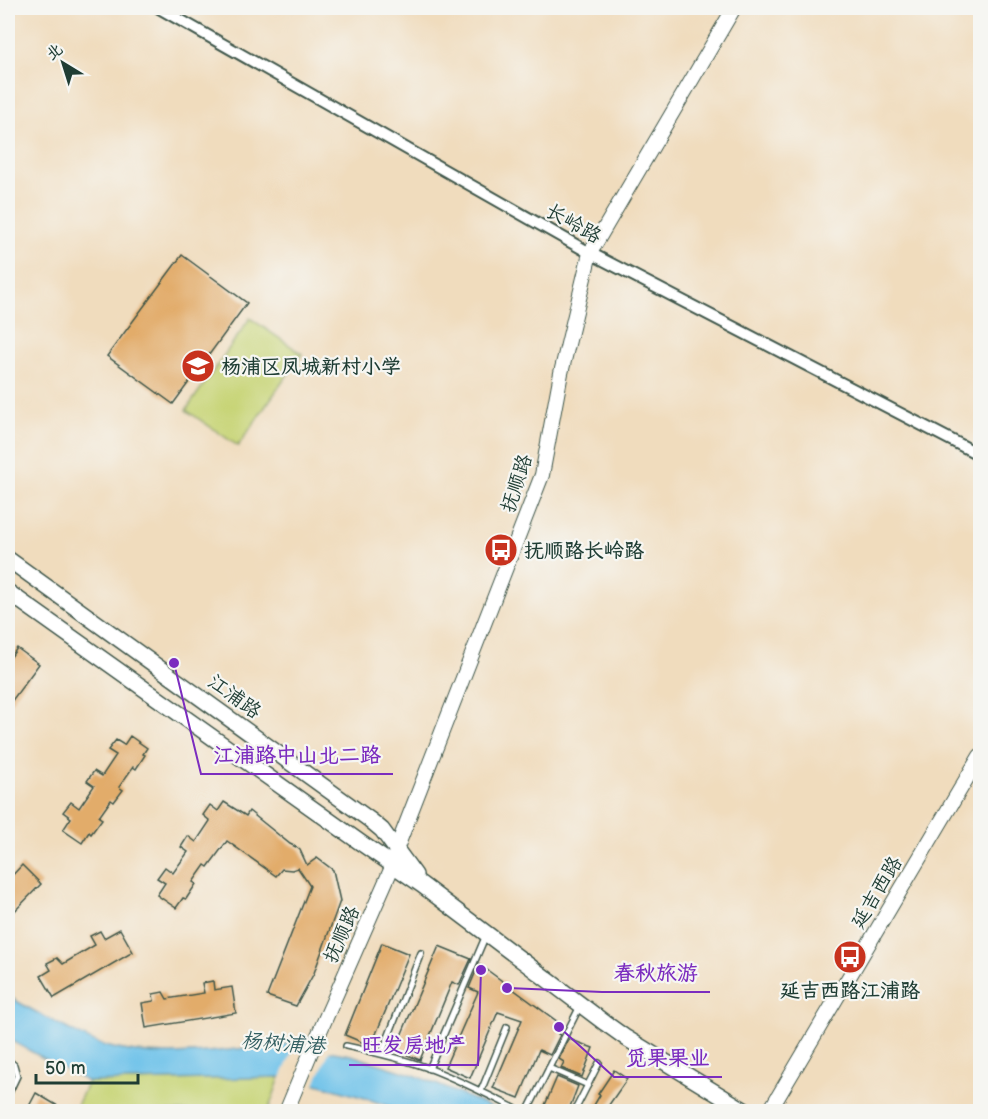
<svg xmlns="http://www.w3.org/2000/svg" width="988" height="1119" font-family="'Balsamiq Sans','LXGW WenKai TC',sans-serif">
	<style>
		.green { fill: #c7d476; stroke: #738855; stroke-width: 1.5 }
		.water { fill: #6cc1e9; stroke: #467f8e; stroke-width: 1.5 }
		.pier { fill: #f0dcbd }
		.building { fill: #e2ac6b }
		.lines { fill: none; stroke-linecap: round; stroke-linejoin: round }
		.service-casing { stroke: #3e5549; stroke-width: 8 }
		.minor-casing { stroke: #3e5549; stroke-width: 14 }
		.tertiary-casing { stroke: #3e5549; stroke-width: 16 }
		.secondary-casing { stroke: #3e5549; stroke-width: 18 }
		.service { stroke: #fff; stroke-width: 5 }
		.minor { stroke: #fff; stroke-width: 10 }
		.tertiary { stroke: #fff; stroke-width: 14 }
		.secondary { stroke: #fff; stroke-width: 15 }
		.labels { text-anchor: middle; stroke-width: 4.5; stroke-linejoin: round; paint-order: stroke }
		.street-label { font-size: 20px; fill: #1f3d34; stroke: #f6f6f2 }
		.poi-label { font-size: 20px; font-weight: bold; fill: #1f3d34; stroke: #f6f6f2; text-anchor: start }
		.water-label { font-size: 21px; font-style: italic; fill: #325e61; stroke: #f6f6f2 }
		.leader { fill: none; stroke: #7b2cbf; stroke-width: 2 }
		.callout-dot { fill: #7b2cbf; stroke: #f6f6f2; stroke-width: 2 }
		.callout-label { font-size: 21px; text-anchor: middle; font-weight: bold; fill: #7b2cbf; stroke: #f6f6f2; stroke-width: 4.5; stroke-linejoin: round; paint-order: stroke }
	</style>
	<rect width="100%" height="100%" fill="#f6f6f2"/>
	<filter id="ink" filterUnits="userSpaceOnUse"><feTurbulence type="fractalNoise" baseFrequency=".0167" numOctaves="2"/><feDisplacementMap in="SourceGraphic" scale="12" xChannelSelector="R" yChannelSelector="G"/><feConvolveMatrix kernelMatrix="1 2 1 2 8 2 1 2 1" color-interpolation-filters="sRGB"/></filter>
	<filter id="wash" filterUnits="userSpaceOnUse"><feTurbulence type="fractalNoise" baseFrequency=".008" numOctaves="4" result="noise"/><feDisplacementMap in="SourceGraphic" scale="24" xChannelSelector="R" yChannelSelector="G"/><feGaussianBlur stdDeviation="1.35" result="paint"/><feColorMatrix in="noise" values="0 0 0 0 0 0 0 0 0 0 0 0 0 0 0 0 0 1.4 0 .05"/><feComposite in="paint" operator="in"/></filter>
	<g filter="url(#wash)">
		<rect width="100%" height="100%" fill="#f0dcbd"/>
		<!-- green -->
		<g class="green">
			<path d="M250,318L302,354L238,446L186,410Z"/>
			<path d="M280,1077L268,1111L74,1112L88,1082Z"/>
		</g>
		<!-- water -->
		<path class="water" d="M8,996C26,1007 45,1017 64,1027C76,1033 88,1040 102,1045C161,1063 225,1049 285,1044L293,1045L351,1055L414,1075L501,1111H402L368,1099L317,1084L280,1077L88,1082L8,1039Z"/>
		<!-- pier -->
		<path class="pier" d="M296,1043L330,1050L314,1086L280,1080Z"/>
		<g id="blocks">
			<!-- building -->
			<g class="building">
				<path d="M182,255L247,303L173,404L107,356Z"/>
				<path d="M17,648L39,664L8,706V661Z"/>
				<path d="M130,736L147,748L143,754L145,755L136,769L133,767L119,787L123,790L114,802L111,800L99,817L102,819L91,834L89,832L82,843L63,830L71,818L63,812L71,802L79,808L94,786L87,781L94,771L102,776L116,755L108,750L116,740L124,745Z"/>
				<path d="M224,802L246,816L249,811L290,844L296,847L300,850L307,865L317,858L333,870L340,901L314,973L296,1006L267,996L310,886L298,868L292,870L282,869L276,876L227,841L208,867L205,865L193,882L196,884L186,899L183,898L176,908L157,895L165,883L157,878L165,867L173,873L188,852L181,847L188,836L196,842L210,821L203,815L210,805L218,811Z"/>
				<path d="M22,865L41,884L8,918V880Z"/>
				<path d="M120,929L133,952L54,998L41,976L51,970L47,963L57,958L63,964L95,945L90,936L100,931L104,938Z"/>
				<path d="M382,943L409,954L371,1046L345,1035Z"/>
				<path d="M439,946L471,959L459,985L452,982L420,1060L395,1050Z"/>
				<path d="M479,964L562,1025L558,1034L560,1035L550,1055L539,1050L519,1098L493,1088L522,1020L498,1012L470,1078L445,1067L478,992L469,988Z"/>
				<path d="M213,981L214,990L232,987L236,1013L146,1028L142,1003L154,1001L153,994L163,992L167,999L204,993L202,983Z"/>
				<path d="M569,1039L593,1048L582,1077L561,1068L564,1062L559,1059Z"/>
				<path d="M614,1070L627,1079L604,1112H590L600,1095L598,1094Z"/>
				<path d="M557,1077L578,1086L568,1112H542Z"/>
				<path d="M36,1093L68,1112H26Z"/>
			</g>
		</g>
	</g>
	<g filter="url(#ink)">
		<use href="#blocks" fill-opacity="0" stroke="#3e5549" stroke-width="1.5"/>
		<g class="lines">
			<defs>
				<g id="service">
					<path d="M346,1046C374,1052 401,1058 428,1068C460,1080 491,1096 522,1112"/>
					<path d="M382,1053L421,953"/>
					<path d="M8,1060L14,1065L17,1076L8,1095"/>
					<path d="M549,1068L588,1085"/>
					<path d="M429,1069L486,935"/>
					<path d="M481,1091L507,1027"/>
					<path d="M527,1112L580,1006"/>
					<path d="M574,1112L599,1063"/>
				</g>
				<path id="minor" d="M159,8L590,253L980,455"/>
				<g id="tertiary">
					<path d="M286,1112L313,1047L393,865L396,850L542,475L561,373L590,253L734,8"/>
					<path d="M769,1112L980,756"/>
				</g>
				<g id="secondary">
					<path d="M8,559L370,820L382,830L415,875"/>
					<path d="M8,592L361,843L422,885L605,1023L626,1038L747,1112"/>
				</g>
			</defs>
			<!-- service casing -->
			<use href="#service" class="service-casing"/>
			<!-- minor casing -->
			<use href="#minor" class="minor-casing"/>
			<!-- tertiary casing -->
			<use href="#tertiary" class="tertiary-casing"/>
			<!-- secondary casing -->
			<use href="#secondary" class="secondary-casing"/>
			<!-- service -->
			<use href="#service" class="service"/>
			<!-- minor -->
			<use href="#minor" class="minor"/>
			<!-- tertiary -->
			<use href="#tertiary" class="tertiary"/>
			<!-- secondary -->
			<use href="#secondary" class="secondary"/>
		</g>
	</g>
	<!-- icons -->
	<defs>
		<symbol id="school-disc" viewBox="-11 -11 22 22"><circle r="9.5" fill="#c8321e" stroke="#f6f6f2"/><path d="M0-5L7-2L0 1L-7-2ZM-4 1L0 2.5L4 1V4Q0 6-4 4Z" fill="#fff"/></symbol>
		<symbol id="bus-disc" viewBox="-11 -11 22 22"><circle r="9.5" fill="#c8321e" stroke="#f6f6f2"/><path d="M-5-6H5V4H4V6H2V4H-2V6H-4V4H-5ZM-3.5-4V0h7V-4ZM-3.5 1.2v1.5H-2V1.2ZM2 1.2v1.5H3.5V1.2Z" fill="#fff"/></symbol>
	</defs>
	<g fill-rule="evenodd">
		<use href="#school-disc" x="179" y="347" width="38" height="38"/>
		<use href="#bus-disc" x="482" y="531" width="38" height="38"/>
		<use href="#bus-disc" x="831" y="938" width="38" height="38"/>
	</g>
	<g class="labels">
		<!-- street labels -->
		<g class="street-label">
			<text transform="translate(574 223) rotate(29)" y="7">长岭路</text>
			<text transform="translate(516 483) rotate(-72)" y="7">抚顺路</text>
			<text transform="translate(235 696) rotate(36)" y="7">江浦路</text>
			<text transform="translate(876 892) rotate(-59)" y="7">延吉西路</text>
			<text transform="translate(341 934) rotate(-66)" y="7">抚顺路</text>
		</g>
		<!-- poi labels -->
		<g class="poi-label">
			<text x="221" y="373">杨浦区凤城新村小学</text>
			<text x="524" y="557">抚顺路长岭路</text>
			<text x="850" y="997" text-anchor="middle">延吉西路江浦路</text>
		</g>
		<!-- water labels -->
		<g class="water-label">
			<text transform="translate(283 1043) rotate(4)" y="7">杨树浦港</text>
		</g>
	</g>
	<!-- callouts -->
	<path class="leader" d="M174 663L201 774H393M507 988L602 992H710M481 970L478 1065H349M559 1027L614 1077H722"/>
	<g class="callout-dot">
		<circle cx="174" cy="663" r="6"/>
		<circle cx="507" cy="988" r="6"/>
		<circle cx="481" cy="970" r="6"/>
		<circle cx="559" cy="1027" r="6"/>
	</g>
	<g class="callout-label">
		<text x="297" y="762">江浦路中山北二路</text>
		<text x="656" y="980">春秋旅游</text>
		<text x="414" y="1052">旺发房地产</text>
		<text x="668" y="1065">觅果果业</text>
	</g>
	<!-- margin -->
	<rect width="988" height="1119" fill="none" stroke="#f6f6f2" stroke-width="30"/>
	<!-- north arrow -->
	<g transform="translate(63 63) rotate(322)" stroke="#f6f6f2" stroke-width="4.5" paint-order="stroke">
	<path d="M0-4.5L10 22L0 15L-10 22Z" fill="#1f3d34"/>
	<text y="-9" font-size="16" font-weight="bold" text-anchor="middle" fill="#1f3d34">北</text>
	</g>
	<!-- scale -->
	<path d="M36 1074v9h102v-9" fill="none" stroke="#1f3d34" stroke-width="3"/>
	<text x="45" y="1074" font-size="18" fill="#1f3d34" stroke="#f6f6f2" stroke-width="4.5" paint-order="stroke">50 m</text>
</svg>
